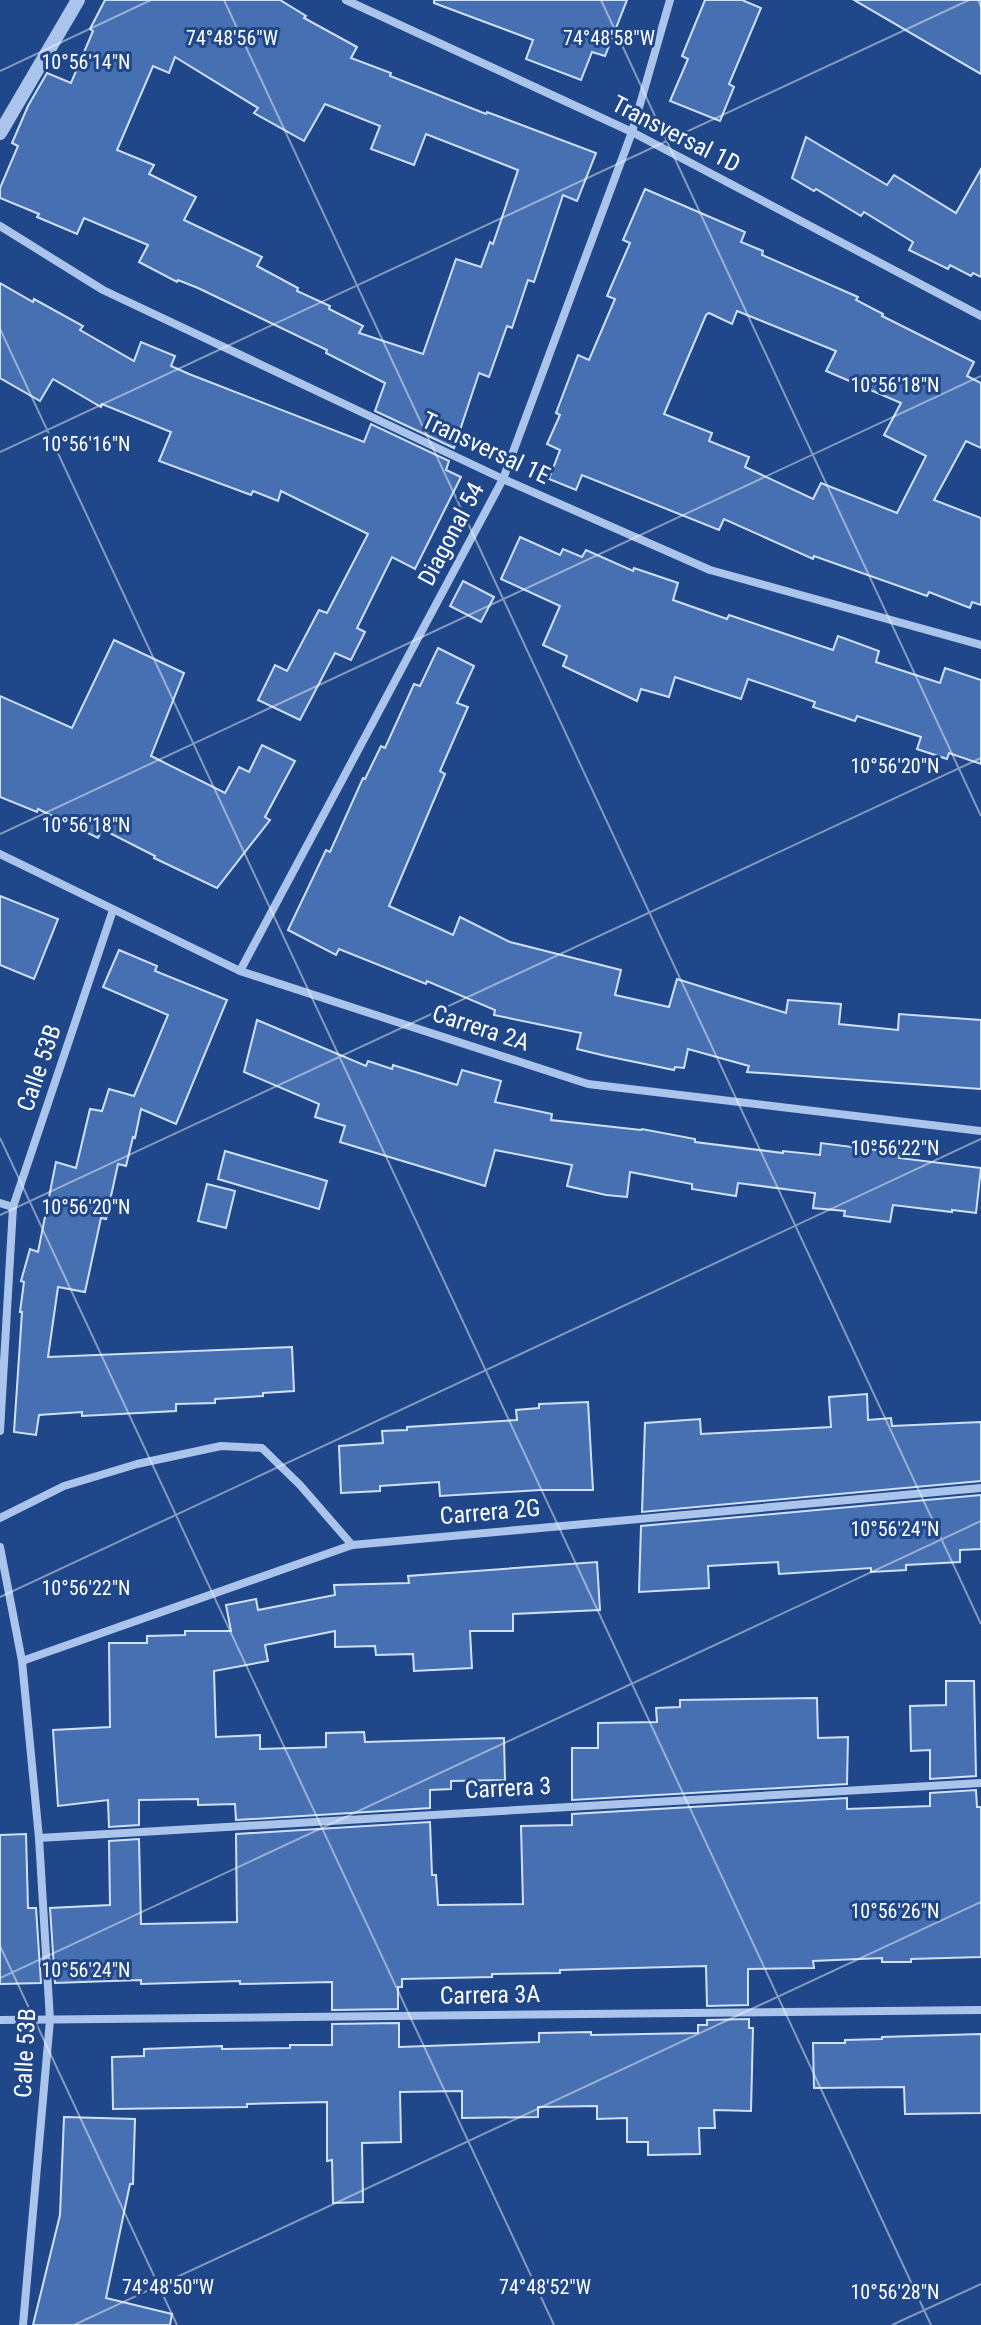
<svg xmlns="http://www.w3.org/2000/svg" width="981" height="2325" font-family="'Roboto Condensed',sans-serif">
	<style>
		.building { fill: #4770b2; stroke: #d0e0f8; stroke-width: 2; fill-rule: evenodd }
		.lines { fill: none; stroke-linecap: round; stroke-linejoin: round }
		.minor { stroke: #abc4eb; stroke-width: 8 }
		.tertiary { stroke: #abc4eb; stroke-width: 14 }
		.ticks { fill: none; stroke: #fff; stroke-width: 2; stroke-opacity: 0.45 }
		.labels { text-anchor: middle; stroke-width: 6; stroke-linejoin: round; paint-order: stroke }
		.street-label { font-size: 24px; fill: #fff; stroke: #1f478a }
		.ticks-label { font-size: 20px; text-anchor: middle; fill: #fff; stroke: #1f478a; stroke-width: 6; stroke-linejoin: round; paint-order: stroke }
	</style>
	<rect width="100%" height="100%" fill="#1f478a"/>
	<!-- building -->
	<g class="building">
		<path d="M105,0H280L306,16L304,18L357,47L351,58L391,73L390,76L486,114L487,112L596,153L577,201L563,195L534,282L528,280L512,328L507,326L489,377L479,373L454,448L375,411L385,383L326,353L327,350L198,288L178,280L177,282L139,262L148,245L84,218L77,234L37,217L39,214L0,198V188L18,146L12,143L28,106L47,73L71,83L93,31L90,29ZM175,57L258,108L254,113L304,141L325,104L380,126L371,149L414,165L426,134L518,170L493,244L490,242L481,267L456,259L423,354L359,333L363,326L329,309L330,306L297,291L298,288L257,266L262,257L184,220L196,197L149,174L154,165L117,150L153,66L169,73Z"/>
		<path d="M434,0H627L605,56L592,52L581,80L526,59L533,40L434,3Z"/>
		<path d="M705,0H742L761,8L729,84L734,87L720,121L670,101L688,59L682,56Z"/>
		<path d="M854,0H981V74Z"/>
		<path d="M806,137L887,185L894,175L956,213L981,169V277L973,273L971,276L950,265L948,269L909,250L913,242L864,212L861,216L816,189L814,191L792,178Z"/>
		<path d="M645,189L745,232L741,242L763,251L762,255L858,297L856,300L883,314L882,316L974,362L967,376L981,383V448L966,441L934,500L981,518V605L972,602L970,608L929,592L927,596L814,556L813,559L724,519L719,530L582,475L576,490L549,479L560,450L547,444L560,415L556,413L578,355L589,360L615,299L607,296L630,243L623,240ZM737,311L836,351L826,371L901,403L884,435L926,456L897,513L821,483L813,499L745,467L749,457L709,441L712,433L664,414L706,315L709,313L732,324Z"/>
		<path d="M0,283L33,302L34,299L83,326L80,330L134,361L141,342L175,356L171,366L189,374L364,442L371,424L449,461L446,470L461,477L415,569L392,557L357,628L365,632L351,660L335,653L300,720L258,700L275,665L287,671L319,610L327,613L368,534L281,491L278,501L253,491L251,495L159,461L171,432L102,404L101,407L53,379L40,401L0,378Z"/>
		<path d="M520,537L560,555L563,549L582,557L586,550L633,571L634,568L678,583L673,600L727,619L729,615L833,650L838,636L879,651L876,662L940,683L945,668L981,680V764L949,753L947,759L917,749L921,737L857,716L855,721L813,707L815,702L748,679L741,699L675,677L669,697L641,689L637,701L563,666L567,656L543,645L560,606L501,579Z"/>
		<path d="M463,581L494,597L481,622L450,606Z"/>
		<path d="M114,640L184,673L151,756L225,793L239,767L249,772L262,745L295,761L265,817L270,820L217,888L154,858L155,856L102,829L98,838L38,809L37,812L0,797V696L72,728Z"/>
		<path d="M438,648L474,666L457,703L468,707L440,771L445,774L389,906L453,935L460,917L510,942L621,970L615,995L669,1007L677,979L786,1013L788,1000L841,1004L839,1024L898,1030L899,1014L981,1020V1089L747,1072L749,1066L688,1049L684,1068L675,1067L674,1070L606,1056L577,1049L581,1033L494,1015L495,1010L427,981L426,984L339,949L336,955L288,930L326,850L330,852L363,778L365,779L381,746L385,748L414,684L420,686Z"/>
		<path d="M0,896L58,919L34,979L0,965Z"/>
		<path d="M119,950L157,966L155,971L227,1000L176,1124L141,1109L135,1138L133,1137L126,1166L118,1164L106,1219L101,1218L85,1292L58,1287L48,1357L292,1347L294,1391L263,1393V1396L215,1399V1403L176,1404V1411L82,1416V1412L39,1415L36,1435L14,1432L22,1312H20L24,1282L21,1281L30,1249L38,1252L56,1162L76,1168L90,1109L102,1111L109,1089L134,1096L168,1015L103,987Z"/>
		<path d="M257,1020L366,1066L368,1061L392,1069L393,1065L457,1085L462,1070L501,1081L495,1102L552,1114L551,1120L641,1130L642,1129L695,1139V1142L783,1153V1151L820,1155L821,1143L900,1153L899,1158L981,1168L976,1213L952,1210V1212L893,1205L890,1222L844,1216L845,1211L813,1208L815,1193L738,1183L736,1196L692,1189V1184L630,1172L627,1197L606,1195L567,1186L572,1165L495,1150L485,1186L340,1142L345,1126L315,1117L319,1104L244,1072Z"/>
		<path d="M225,1151L327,1181L319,1209L218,1179Z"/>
		<path d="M207,1184L235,1191L226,1228L198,1221Z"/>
		<path d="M867,1394L868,1420L891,1418L892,1426L981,1422V1481L642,1512L645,1423L700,1419L701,1434L831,1427L829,1397Z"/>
		<path d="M588,1402L593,1490H540L440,1496L439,1482L380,1486V1491L341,1493L339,1446L383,1443L382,1431L407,1430V1427L517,1420L516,1410L539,1408V1404Z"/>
		<path d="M981,1495V1549L960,1550V1562L906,1565V1570L871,1572V1568L779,1574L778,1562L708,1566L709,1588L639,1592L641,1526Z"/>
		<path d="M597,1562L600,1610L513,1614V1631H470L472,1668L414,1671L413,1654L376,1655L375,1646L335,1647V1631L265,1645L268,1661L214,1671L216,1737L260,1735V1749L326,1747V1733L364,1732L365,1742L504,1738L505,1780L451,1781V1789L430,1790V1808L236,1820L235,1804L198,1805V1799L139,1800V1825L109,1827L108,1800L58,1806L53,1730L110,1727L109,1643H147V1636L185,1635V1631H231L226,1605L256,1599L258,1610L335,1595L334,1585L409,1583L408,1576Z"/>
		<path d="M946,1681H974L976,1776L930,1779V1750L911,1751L910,1706L946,1705Z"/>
		<path d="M817,1698L818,1738L848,1737L847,1784L572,1800V1748H598V1723L657,1722L656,1708L680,1707V1700Z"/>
		<path d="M976,1790L977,1807H981V1957L911,1959V1962H882V1958L813,1961L814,1968L748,1969V2005L707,2006L706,1966L560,1970V1973L492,1974V1977L402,1979V1987H398V2009L332,2010V1982L240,1984V1981L141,1984V1980L55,1983L50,1908L110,1905L109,1841L139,1839L141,1924L237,1922L236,1834L430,1822L432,1875H436L438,1905L523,1904L521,1826L572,1825V1814L847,1798V1809L930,1806V1793Z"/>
		<path d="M26,1834L28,1908H36L41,1983L0,1984V1835Z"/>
		<path d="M749,2019V2028H753L751,2111L714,2110L715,2128H699L700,2154L648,2155V2142H627V2118L597,2119V2106L538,2107V2117L462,2118V2091L400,2092L401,2142L362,2143L363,2202L333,2203L332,2160L327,2161V2102L247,2104V2107L113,2109L112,2057L144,2056V2049L222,2046V2049L290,2048V2045H332V2024L399,2023V2047L539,2042V2033L591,2032V2035L698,2033V2025H707V2020Z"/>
		<path d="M981,2034V2113L905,2114L904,2087L814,2088L813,2043H845V2040L882,2039V2037Z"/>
		<path d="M64,2117L135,2119L133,2184H130L106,2298L172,2314L170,2325H33L60,2215Z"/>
	</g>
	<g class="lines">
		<!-- minor -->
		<g class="minor">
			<path d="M346,0L632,132L981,316"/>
			<path d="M0,226L103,290L503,479L710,570L981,645"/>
			<path d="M0,854L240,971L588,1084L981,1131"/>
			<path d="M240,971L503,479L632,132L670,0"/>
			<path d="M0,1203L13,1207"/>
			<path d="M0,1431L13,1207L113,910"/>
			<path d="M0,1518L64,1486L137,1464L221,1446L262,1448L300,1485L352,1545"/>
			<path d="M0,1547L22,1661L39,1838L50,2020L23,2325"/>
			<path d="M22,1661L352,1545L981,1488"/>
			<path d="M39,1838L981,1783"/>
			<path d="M0,2020L981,2010"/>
		</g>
		<!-- tertiary -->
		<path class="tertiary" d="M0,133L78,0"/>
	</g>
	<!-- ticks -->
	<path class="ticks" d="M224,0L981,1624M601,0L981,816M978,0L981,7M0,71L151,0M0,329L931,2325M0,452L969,0M0,834L981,376M0,1138L554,2325M0,1215L981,758M0,1597L981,1139M0,1946L177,2325M0,1978L981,1521M74,2325L981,1902M892,2325L981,2284"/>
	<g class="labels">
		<!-- street labels -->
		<g class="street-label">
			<text transform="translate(676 134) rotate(27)" y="8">Transversal 1D</text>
			<text transform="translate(486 448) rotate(25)" y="8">Transversal 1E</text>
			<text transform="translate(451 534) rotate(-62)" y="8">Diagonal 54</text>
			<text transform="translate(481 1028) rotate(18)" y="8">Carrera 2A</text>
			<text transform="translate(39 1068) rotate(-71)" y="8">Calle 53B</text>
			<text transform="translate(490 1512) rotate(-5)" y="8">Carrera 2G</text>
			<text transform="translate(508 1788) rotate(-3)" y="8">Carrera 3</text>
			<text transform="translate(490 1995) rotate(-1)" y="8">Carrera 3A</text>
			<text transform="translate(25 2053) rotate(-87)" y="8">Calle 53B</text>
		</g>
	</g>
	<g class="ticks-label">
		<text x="232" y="45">74°48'56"W</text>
		<text x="609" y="45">74°48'58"W</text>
		<text x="86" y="69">10°56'14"N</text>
		<text x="895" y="392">10°56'18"N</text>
		<text x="86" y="451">10°56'16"N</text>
		<text x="895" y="773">10°56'20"N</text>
		<text x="86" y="832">10°56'18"N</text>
		<text x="895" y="1155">10°56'22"N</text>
		<text x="86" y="1214">10°56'20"N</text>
		<text x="895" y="1536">10°56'24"N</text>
		<text x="86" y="1595">10°56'22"N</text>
		<text x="895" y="1918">10°56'26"N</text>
		<text x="86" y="1977">10°56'24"N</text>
		<text x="168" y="2294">74°48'50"W</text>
		<text x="545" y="2294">74°48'52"W</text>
		<text x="895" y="2299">10°56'28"N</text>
	</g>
</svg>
